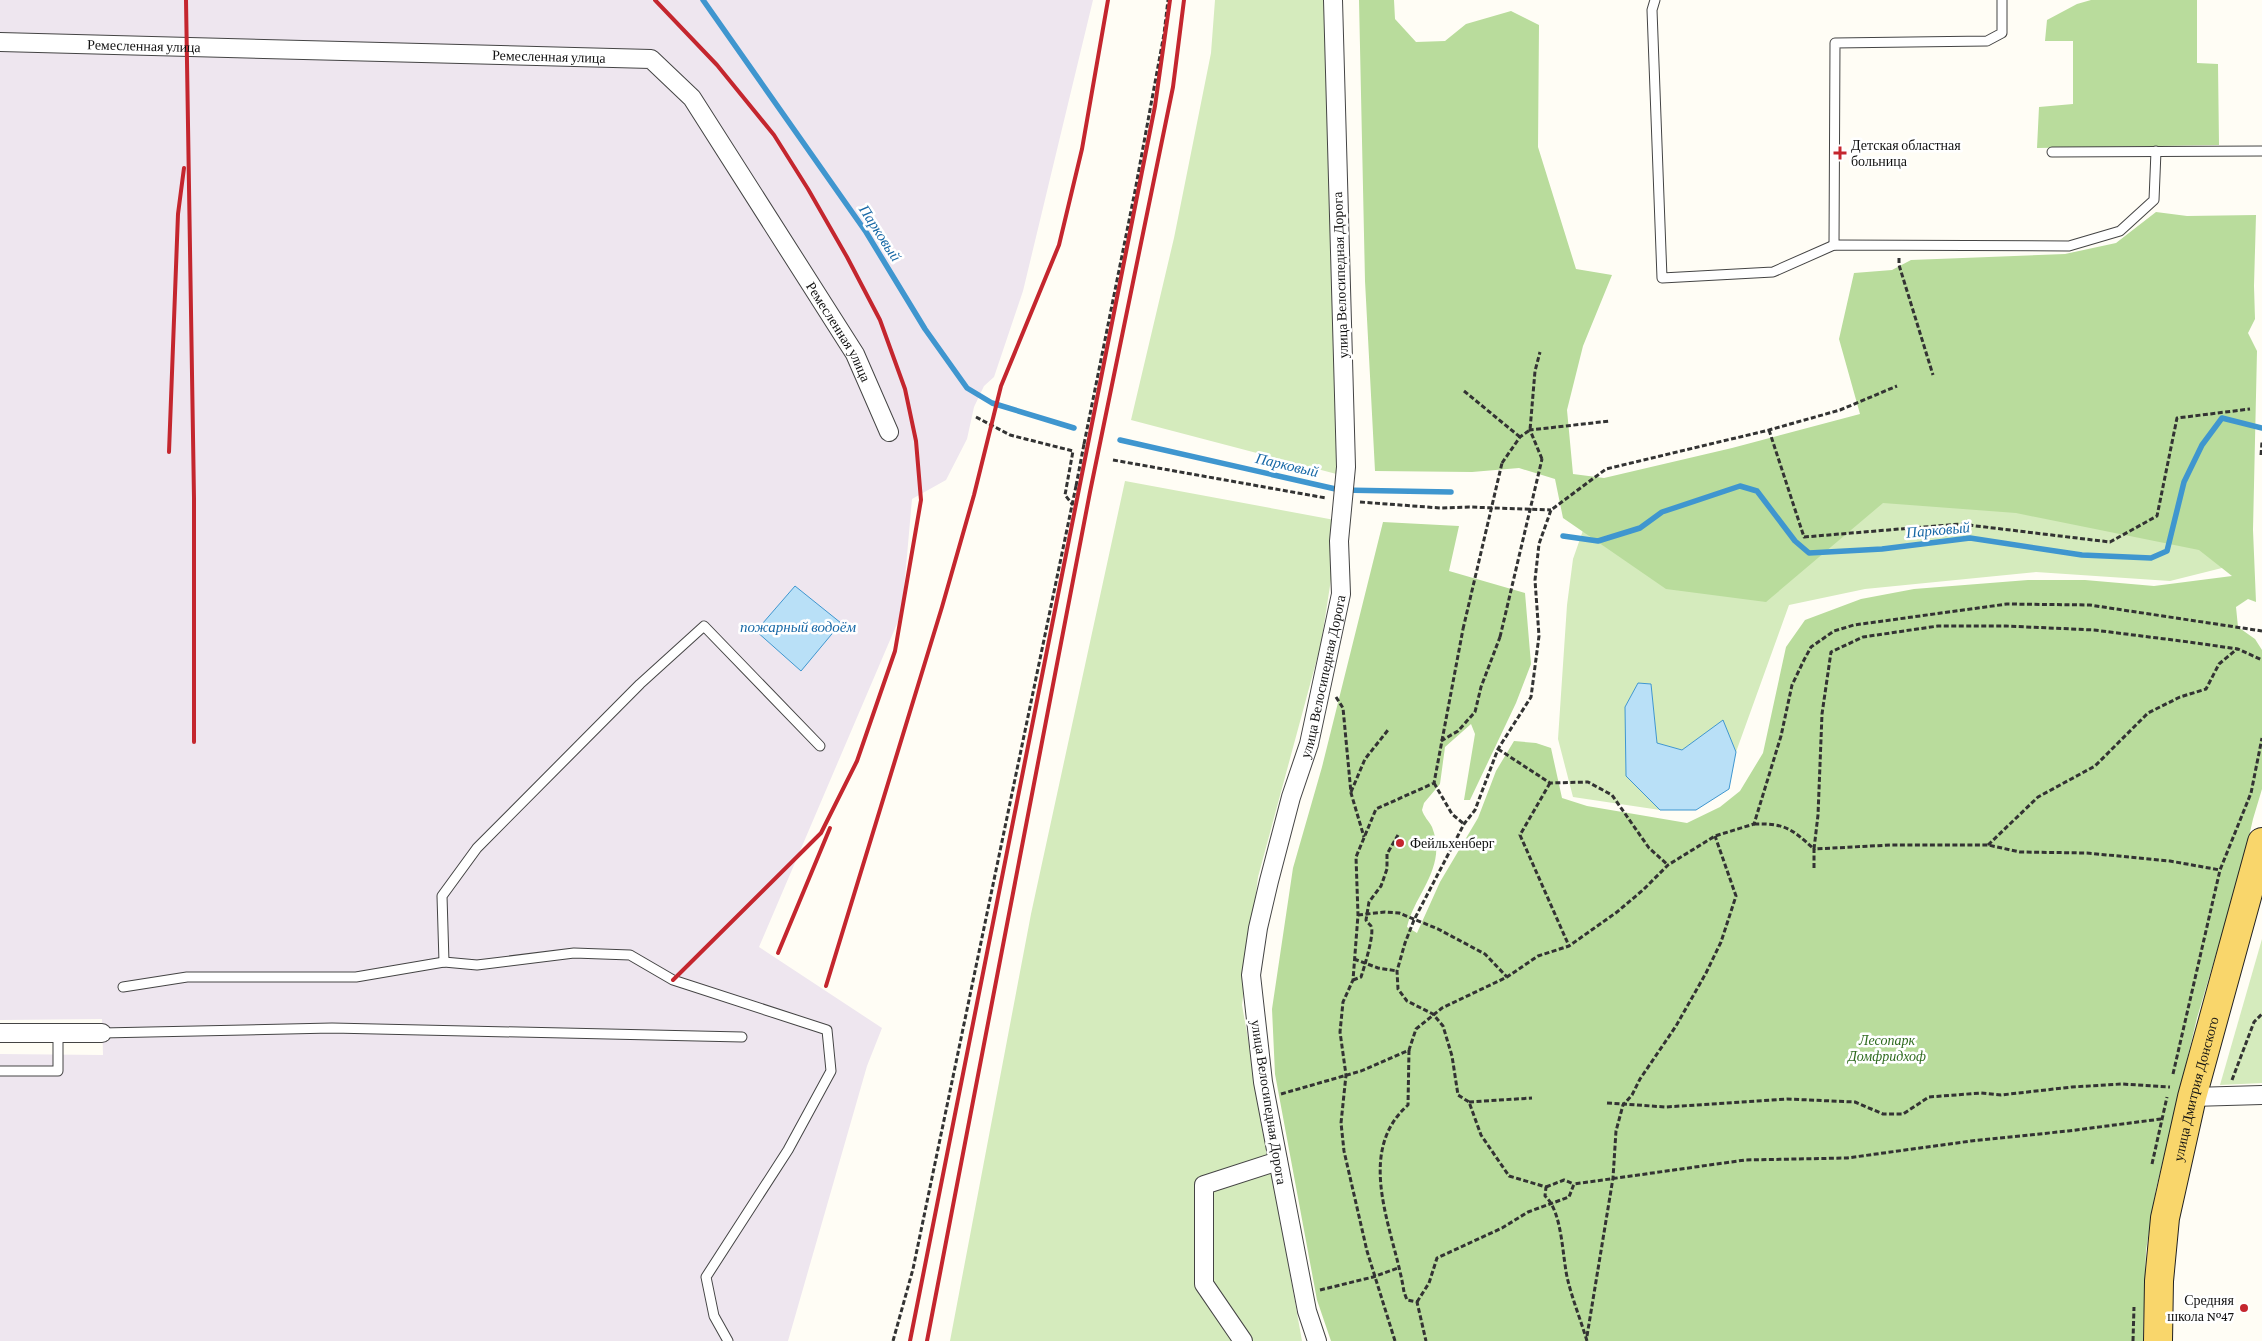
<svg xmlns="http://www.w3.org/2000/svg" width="2262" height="1341" font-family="'Crimson Pro',serif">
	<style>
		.industrial { fill: #eee6ef }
		.green { fill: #d5ebbd }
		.forest { fill: #b9dc9c }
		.water { fill: #b9e0f7; stroke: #3f96cf }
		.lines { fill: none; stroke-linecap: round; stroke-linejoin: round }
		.stream { stroke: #3f96cf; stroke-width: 5.5 }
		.lane-casing { stroke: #444; stroke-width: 11 }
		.street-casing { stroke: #444; stroke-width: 20 }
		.primary-casing { stroke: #222; stroke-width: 30 }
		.path { stroke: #333; stroke-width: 3; stroke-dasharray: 5 2.5; stroke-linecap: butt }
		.lane { stroke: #fff; stroke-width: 9 }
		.street { stroke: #fff; stroke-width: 18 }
		.primary { stroke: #f9d66b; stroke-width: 28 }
		.rail { stroke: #c4262e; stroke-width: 4 }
		.path-bridge { stroke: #333; stroke-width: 3; stroke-dasharray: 5 2.5; stroke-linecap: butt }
		.poi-dot { fill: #c4262e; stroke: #fff; stroke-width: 2 }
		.labels { text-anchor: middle; stroke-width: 5; stroke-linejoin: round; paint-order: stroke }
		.street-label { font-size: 14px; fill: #111; stroke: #fff }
		.poi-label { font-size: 14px; fill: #111; stroke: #fff; text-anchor: start }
		.park-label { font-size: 14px; font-style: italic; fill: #2f6b1f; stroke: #fff }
		.water-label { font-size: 15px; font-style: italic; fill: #1768a6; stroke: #fff }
	</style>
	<rect width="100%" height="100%" fill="#fffdf5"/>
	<!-- industrial -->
	<path class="industrial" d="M0,0H1093L1023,291L994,377L984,386L974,407L967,439L946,480L912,499L902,612L759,947L882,1028L867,1066L788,1341H0V1054L103,1055L102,1019L0,1020Z"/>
	<!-- green -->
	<g class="green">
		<path d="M1215,0H1331L1344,476L1131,420L1174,238L1211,53Z"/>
		<path d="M2172,383L2234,565L2170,581L2036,572L1865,589L1789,605L1736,752L1723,721L1682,750L1657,743L1651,684L1638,683L1625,707L1626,776L1660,810L1573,797L1558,739L1567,605L1573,559L1594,499Z"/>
		<path d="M1125,481L1340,521L1321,644L1258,877L1242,1005L1302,1341H950L1031,914Z"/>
		<path d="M2262,939V1083L2220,1085Z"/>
	</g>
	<!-- forest -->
	<g class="forest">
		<path d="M1359,0H1394L1395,19L1416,42L1445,41L1466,24L1511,11L1539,25L1538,147L1576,269L1612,275L1583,346L1567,410L1573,474L1604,478L1732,448L1860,414L1839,339L1854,273L1892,270L1911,260L2065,254L2116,243L2156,212L2187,216L2256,215L2254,286L2255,319L2248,333L2257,351L2253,530L2256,602L2248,599L2236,607L2238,627L2255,639L2262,650V789L2253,819L2243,863L2197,1018L2156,1189L2146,1250L2143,1341H1331L1317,1300L1275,1074L1272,1009L1293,868L1322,767L1383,522L1459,526L1449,571L1525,593L1531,664L1516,703L1470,800H1464L1475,734L1471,724L1445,747L1440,784L1424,803L1422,810C1424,817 1429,821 1432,827C1448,867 1415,893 1407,927L1417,933L1440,882L1478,818L1496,771L1514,741L1536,743L1551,748L1562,798L1587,806L1687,823L1720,807L1740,791L1763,753L1786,647L1805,620L1861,599L1914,589L2028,580H2085L2154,586L2232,576L2199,550L2016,513L1883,503L1766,602L1666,589L1563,518L1555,479L1519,468L1472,472L1375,471L1365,281Z"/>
		<path d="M2091,0H2197V63L2218,64L2219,145L2037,148L2039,107L2073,104V41H2045L2047,20L2077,4Z"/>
	</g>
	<!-- water -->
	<g class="water">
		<path d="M795,586L841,623L801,671L756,631Z"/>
		<path d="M1638,683L1651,684L1657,743L1682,750L1723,720L1736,752L1729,789L1696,810H1660L1626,776L1625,707Z"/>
	</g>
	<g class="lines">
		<!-- stream -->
		<g class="stream">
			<path d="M703,0L866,232L925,329L967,388L992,403L1074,428"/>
			<path d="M1120,440L1340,490L1451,492"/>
			<path d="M1563,536L1598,541L1640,528L1662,512L1740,486L1757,491L1795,541L1809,553L1882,549L1970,538L2082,555L2151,558L2167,551L2184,482L2202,445L2222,418L2262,428"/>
		</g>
		<defs>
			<g id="lane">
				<path d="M1655,0L1652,10L1662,278L1773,272L1834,245L2069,246L2120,231L2154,200L2156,151"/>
				<path d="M2052,152L2262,151"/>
				<path d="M1834,245L1835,43L1987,41L2002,33V0"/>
				<path d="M444,962L442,896L477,848L640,684L704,626L820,746"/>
				<path d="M123,987L187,977H356L444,962L477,965L574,953L630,955L673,980L827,1030L831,1071L788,1150L706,1277L714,1316L728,1341"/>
				<path d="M102,1033L332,1028L742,1037"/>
				<path d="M0,1071H58V1033"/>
			</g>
			<g id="street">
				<path id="s1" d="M0,42L651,59L692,98L855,354L889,432"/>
				<path d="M0,1033H102"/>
				<path d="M2192,1097L2262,1095"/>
				<path d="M1243,1341L1204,1284V1185L1278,1161"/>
				<path id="s2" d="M1317,1341L1307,1311L1263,1082L1251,975L1258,928L1269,881L1291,797L1309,744L1341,594L1339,541L1346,467L1333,0"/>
			</g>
			<g id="primary">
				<path id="s3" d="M2158,1341L2159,1281L2165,1218L2192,1097L2262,842"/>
			</g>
		</defs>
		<!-- lane casing -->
		<use href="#lane" class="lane-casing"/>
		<!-- street casing -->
		<use href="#street" class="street-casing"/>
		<!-- primary casing -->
		<use href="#primary" class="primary-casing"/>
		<!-- path -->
		<g class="path">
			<path d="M1899,258V265L1933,375"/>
			<path d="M1464,391L1520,437"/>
			<path d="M976,417L1010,435L1073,451L1065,495L1073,505"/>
			<path d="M1769,430L1804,537L1960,524L2110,542L2157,516L2177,418L2250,409"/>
			<path d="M1084,444L1135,191L1164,34L1168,0"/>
			<path d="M2261,455L2262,442"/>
			<path d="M1542,459L1530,430L1610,421"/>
			<path d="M1113,460L1326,498"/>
			<path d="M1502,463L1520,437L1530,430L1535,371L1540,352"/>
			<path d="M1360,502L1440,508L1469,507L1551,510"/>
			<path d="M1336,697L1343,708L1351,793L1364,837"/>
			<path d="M1441,741L1458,731L1475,712L1481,687L1500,637"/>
			<path d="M1498,749L1550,783L1588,782L1612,795L1649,848L1668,865"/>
			<path d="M1434,783L1452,814L1464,824"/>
			<path d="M1550,783L1520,835L1569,946"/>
			<path d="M1351,792L1365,759L1388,730"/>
			<path d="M1754,824C1785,823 1792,829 1814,849L1818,815L1822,714L1831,652L1863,637L1938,626H2006L2094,630L2189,642L2238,649L2262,660"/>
			<path d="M1988,845L2038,797L2095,766L2148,713L2180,697L2206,689L2219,664L2237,649"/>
			<path d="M1814,868V849L1891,845H1988L2020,852L2087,853L2170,861L2220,870"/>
			<path d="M1358,915L1385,912L1399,913L1438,929L1485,954L1507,977"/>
			<path d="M1354,959L1378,968L1397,971"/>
			<path d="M1353,980L1361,977C1364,968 1375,933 1371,926C1370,924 1367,923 1366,920L1369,902L1381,886L1387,869V854L1398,835"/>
			<path d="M1409,1050L1408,1105C1353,1154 1395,1232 1404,1292L1407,1300L1417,1302L1426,1341"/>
			<path d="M2173,1074L2220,870L2251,793L2262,738"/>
			<path d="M2232,1080L2254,1022L2262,1014"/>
			<path d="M1281,1094L1361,1071L1409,1050L1416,1029L1442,1008L1507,977L1538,956L1569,946L1617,912L1643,890L1668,865L1715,836L1754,824L1781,736L1792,685L1804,660L1811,647L1834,631L1854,625L2007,604L2090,605L2262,631"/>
			<path d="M1469,1102L1532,1098"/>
			<path d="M1607,1103L1666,1107L1787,1099L1855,1102L1883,1114H1903L1929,1097L1981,1093L2001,1095L2072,1087L2122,1084L2170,1087"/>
			<path d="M2152,1164L2167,1097"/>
			<path d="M1546,1187L1564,1180L1574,1184"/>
			<path d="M1320,1290L1373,1277L1398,1268"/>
			<path d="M1417,1302L1429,1283L1437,1258L1502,1228L1528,1212L1569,1197L1574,1184L1745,1160L1847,1158L1971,1141L2068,1131L2161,1119"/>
			<path d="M1587,1336L1613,1178L1616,1131L1623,1105L1632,1095L1640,1079L1676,1026L1706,973L1721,942L1736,896L1715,836"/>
			<path d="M893,1341L913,1269L1076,486"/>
			<path d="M1395,1341L1367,1251L1344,1151L1341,1123L1346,1075L1340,1032L1343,1002L1353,980L1358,915L1356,857L1376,809L1434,783L1463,629"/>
			<path d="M1587,1341C1581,1321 1573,1301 1568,1281C1562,1258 1563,1212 1545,1196L1546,1187L1509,1176L1481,1135L1469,1102L1458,1095L1452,1056L1443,1026L1433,1014L1407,1001L1398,989L1397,971L1405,943L1414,920L1464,824L1475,810L1498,749L1531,697L1539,636L1535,580L1539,544L1551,510L1606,469L1769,430L1840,410L1897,386"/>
			<path d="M2133,1341L2134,1307"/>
		</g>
		<!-- lane -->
		<use href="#lane" class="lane"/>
		<!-- street -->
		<use href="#street" class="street"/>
		<!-- primary -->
		<use href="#primary" class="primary"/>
		<!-- rail -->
		<g class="rail">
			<path d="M186,0L194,498V742"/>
			<path d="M655,0L717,65L774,135L808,189L847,257L880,320L905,389L916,441L921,500L895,651L857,761L821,833L673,980"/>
			<path d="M169,452L178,214L184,168"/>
			<path d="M778,953L830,828"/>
			<path d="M826,986L942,607L974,495L1001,386L1059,245L1082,149L1108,0"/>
			<path d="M910,1341L1155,106L1170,0"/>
			<path d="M927,1341L1090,492L1173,87L1184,0"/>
		</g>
		<!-- path-bridge -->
		<g class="path-bridge">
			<path d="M1076,486L1084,444"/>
			<path d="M1463,629L1502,463"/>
			<path d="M1500,637L1542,459"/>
		</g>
	</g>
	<!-- markers -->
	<g class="poi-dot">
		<path d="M1837.5 145.5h5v5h5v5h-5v5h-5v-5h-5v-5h5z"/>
		<circle cx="1400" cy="843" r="5"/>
		<circle cx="2244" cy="1308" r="5"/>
	</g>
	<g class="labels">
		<!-- street labels -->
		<g class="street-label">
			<text dy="5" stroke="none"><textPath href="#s1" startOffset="144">Ремесленная улица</textPath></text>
			<text dy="5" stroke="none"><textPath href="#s1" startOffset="549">Ремесленная улица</textPath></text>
			<text transform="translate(1340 275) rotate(-92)" y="5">улица Велосипедная Дорога</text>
			<text dy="5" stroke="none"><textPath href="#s1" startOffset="984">Ремесленная улица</textPath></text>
			<text dy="5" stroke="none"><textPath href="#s2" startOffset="680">улица Велосипедная Дорога</textPath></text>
			<text dy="5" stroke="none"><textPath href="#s3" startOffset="256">улица Дмитрия Донского</textPath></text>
			<text transform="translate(1269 1102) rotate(81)" y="5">улица Велосипедная Дорога</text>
		</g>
		<!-- poi labels -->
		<g class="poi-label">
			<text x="1851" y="150">Детская областная<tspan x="1851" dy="16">больница</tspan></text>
			<text x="1410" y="848">Фейльхенберг</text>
			<text x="2234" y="1305" text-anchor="end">Средняя<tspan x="2234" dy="16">школа №47</tspan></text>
		</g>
		<!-- park labels -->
		<g class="park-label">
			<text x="1887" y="1045">Лесопарк<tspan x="1887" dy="16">Домфридхоф</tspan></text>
		</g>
		<!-- water labels -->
		<g class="water-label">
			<text transform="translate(880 233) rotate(57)" y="5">Парковый</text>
			<text transform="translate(1287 465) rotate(13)" y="5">Парковый</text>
			<text transform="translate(1938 530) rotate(-5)" y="5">Парковый</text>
			<text x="798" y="632">пожарный водоём</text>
		</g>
	</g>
</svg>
